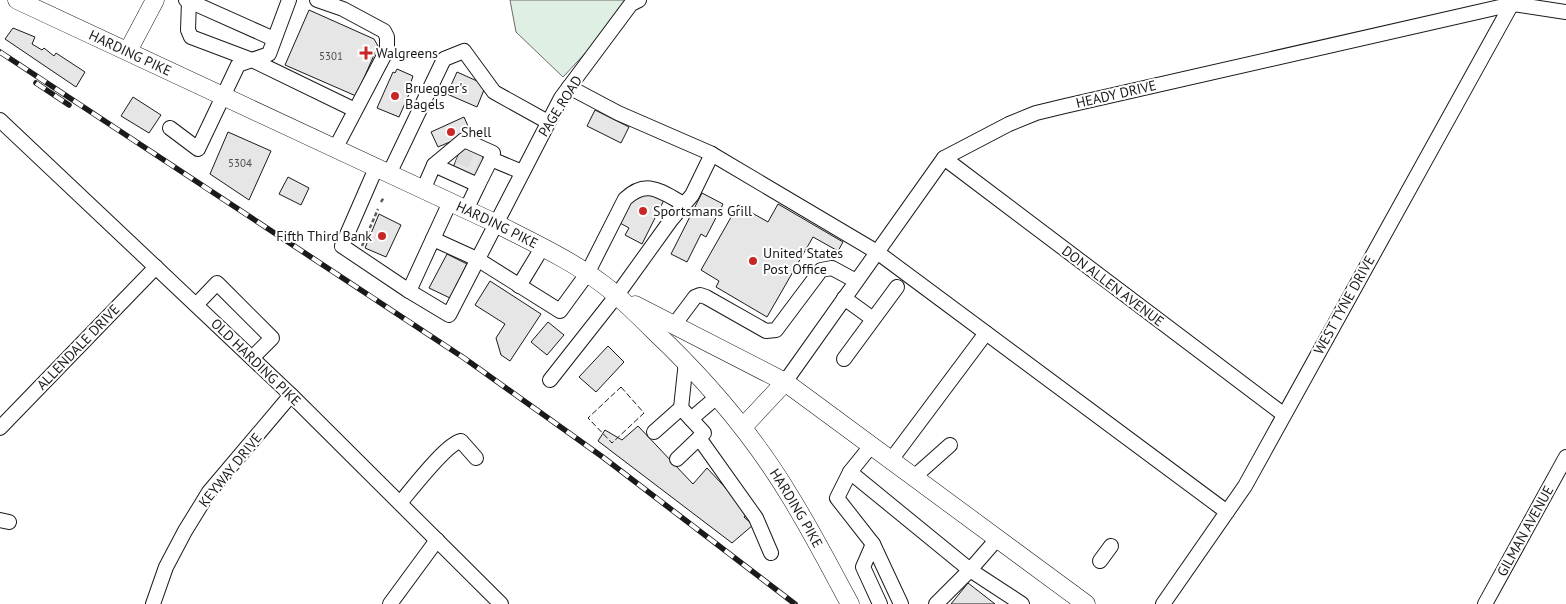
<svg xmlns="http://www.w3.org/2000/svg" width="1566" height="604" font-family="'PT Sans',sans-serif">
	<style>
		.green { fill: #e0efe3; stroke: #6a6a6a }
		.building { fill: #e6e6e6; stroke: #1a1a1a }
		.lines { fill: none; stroke-linecap: round; stroke-linejoin: round }
		.minor-tunnel { stroke: #ddd; stroke-width: 14; stroke-dasharray: 14 7; stroke-linecap: butt }
		.minor-casing { stroke: #1a1a1a; stroke-width: 16 }
		.major-casing { stroke: #1a1a1a; stroke-width: 19 }
		.path { stroke: #5f5f5f; stroke-width: 2.5; stroke-dasharray: 4 2.5; stroke-linecap: butt }
		.minor { stroke: #fff; stroke-width: 14 }
		.major { stroke: #fff; stroke-width: 18 }
		.rail-casing { stroke: #1a1a1a; stroke-width: 5.5 }
		.rail { stroke: #fff; stroke-width: 4; stroke-dasharray: 11; stroke-linecap: butt }
		.fence { stroke: #1a1a1a; stroke-width: 1; stroke-dasharray: 6 2.5; stroke-linecap: butt }
		.poi-dot { fill: #c62828; stroke: #fff; stroke-width: 2 }
		.labels { text-anchor: middle; stroke-width: 4; stroke-linejoin: round; paint-order: stroke }
		.number-label { font-size: 11px; fill: #4d4d4d }
		.street-label { font-size: 14px; fill: #1a1a1a; stroke: #fff }
		.poi-label { font-size: 14px; fill: #1a1a1a; stroke: #fff; text-anchor: start }
	</style>
	<rect width="100%" height="100%" fill="#fff"/>
	<!-- green -->
	<path class="green" d="M510,0H639L631,4L563,77L516,32Z"/>
	<!-- building -->
	<g class="building">
		<path d="M309,10L374,39L378,46L356,96L285,65Z"/>
		<path d="M13,28L35,37L32,44L42,50L44,48L54,56L56,53L85,72L76,87L5,39Z"/>
		<path d="M397,69L413,76L411,82L413,85L399,117L377,108L393,72L395,73Z"/>
		<path d="M457,72L486,85L477,107L447,94Z"/>
		<path d="M133,97L161,115L149,133L121,116Z"/>
		<path d="M595,110L629,127L621,143L587,126Z"/>
		<path d="M464,117L471,133L438,147L431,132Z"/>
		<path d="M228,132L271,151L249,200L210,174Z"/>
		<path d="M463,143L485,152L475,179L452,170Z"/>
		<path d="M288,177L309,188L301,205L279,194Z"/>
		<path d="M654,192L665,198L642,244L625,235L629,228L620,223L634,196Z"/>
		<path d="M702,193L723,204L706,237L701,234L687,262L671,254Z"/>
		<path d="M778,204L843,242L838,251L813,237L767,317L716,287L719,281L701,270L738,205L768,222Z"/>
		<path d="M379,214L401,225L386,257L365,248Z"/>
		<path d="M447,254L467,264L450,298L429,288Z"/>
		<path d="M490,281L541,314L510,361L501,355L496,338L505,324L475,305Z"/>
		<path d="M548,322L564,335L547,355L531,342Z"/>
		<path d="M608,346L624,362L596,392L579,377Z"/>
		<path d="M638,426L693,484L707,468L748,512L744,517L753,525L732,543L598,441L605,430L622,440Z"/>
		<path d="M968,583L995,604H951Z"/>
	</g>
	<g class="lines">
		<!-- minor-tunnel -->
		<path class="minor-tunnel" d="M458,156L480,165"/>
		<defs>
			<g id="minor">
				<path d="M186,0L189,1L188,30L191,37L252,60L355,110"/>
				<path d="M317,0L343,9L384,31L387,37V50L335,149"/>
				<path d="M189,1L274,39"/>
				<path d="M569,87L618,113L710,153L877,252L1227,512"/>
				<path d="M0,120L291,395L501,604"/>
				<path d="M170,128L198,149L238,65L269,54L289,0"/>
				<path d="M944,158L1283,414"/>
				<path d="M434,165L478,185L491,159"/>
				<path d="M376,168L342,246L409,291L449,315L561,98L631,4L639,0"/>
				<path d="M389,174L444,59L464,51L494,92L548,122"/>
				<path d="M423,190L434,165L464,140L493,153L491,159L522,172"/>
				<path d="M466,210L478,185"/>
				<path d="M433,239L477,259L560,311L587,274L625,199C647,178 661,192 684,204"/>
				<path d="M519,286L542,248"/>
				<path d="M409,291L450,202"/>
				<path d="M844,298L873,319"/>
				<path d="M196,305L217,283L272,338L252,358"/>
				<path d="M674,325L695,297L700,295L706,297L766,331L776,330L821,270L832,268L856,281"/>
				<path d="M844,359L897,287"/>
				<path d="M550,380L617,295L671,220L692,195L712,154"/>
				<path d="M785,382L944,158L1009,124L1036,113L1065,106L1513,4L1566,12"/>
				<path d="M681,408L686,361"/>
				<path d="M691,419L718,396"/>
				<path d="M0,428L156,267"/>
				<path d="M654,432L681,408L704,433L699,438L756,518L771,553"/>
				<path d="M871,446L850,472L970,570L997,539"/>
				<path d="M677,459L699,438"/>
				<path d="M891,460L986,333"/>
				<path d="M850,472L837,498L873,544"/>
				<path d="M914,477L950,445"/>
				<path d="M400,503C411,490 447,443 461,441L476,458"/>
				<path d="M0,520L9,522"/>
				<path d="M1100,561L1111,546"/>
				<path d="M153,604L166,567L185,531L209,492L291,395"/>
				<path d="M390,604L437,540"/>
				<path d="M880,604L863,567L873,544L901,604"/>
				<path d="M936,604L970,570L1022,604"/>
				<path d="M1163,604L1245,486L1514,0"/>
				<path d="M1485,604L1566,457"/>
			</g>
			<g id="major">
				<path id="s1" d="M17,0L495,223C532,242 571,260 604,285C622,299 638,315 654,331C707,381 754,436 791,498C812,532 831,569 850,604"/>
				<path d="M128,51L155,0"/>
				<path d="M635,305L785,382L1086,604"/>
				<path d="M743,427L785,382"/>
			</g>
		</defs>
		<!-- minor casing -->
		<use href="#minor" class="minor-casing"/>
		<!-- major casing -->
		<use href="#major" class="major-casing"/>
		<!-- path -->
		<g class="path">
			<path d="M381,202L384,197"/>
			<path d="M362,246L378,209"/>
		</g>
		<!-- minor -->
		<use href="#minor" class="minor"/>
		<!-- major -->
		<use href="#major" class="major"/>
		<defs>
			<g id="rail">
				<path d="M0,52L464,358L604,458L795,604"/>
				<path d="M36,83L69,105"/>
			</g>
		</defs>
		<!-- rail casing -->
		<use href="#rail" class="rail-casing"/>
		<!-- rail -->
		<use href="#rail" class="rail"/>
		<!-- fence -->
		<path class="fence" d="M621,387L644,413L612,443L588,418Z"/>
	</g>
	<!-- markers -->
	<g class="poi-dot">
		<path d="M363.5 45.5h5v5h5v5h-5v5h-5v-5h-5v-5h5z"/>
		<circle cx="395" cy="96" r="5"/>
		<circle cx="451" cy="132" r="5"/>
		<circle cx="643" cy="211" r="5"/>
		<circle cx="382" cy="236" r="5"/>
		<circle cx="753" cy="261" r="5"/>
	</g>
	<g class="labels">
		<!-- number labels -->
		<g class="number-label">
			<text x="331" y="60">5301</text>
			<text x="240" y="167">5304</text>
		</g>
		<!-- street labels -->
		<g class="street-label">
			<text dy="5" stroke="none"><textPath href="#s1" startOffset="125">HARDING PIKE</textPath></text>
			<text transform="translate(1116 94) rotate(-13)" y="5">HEADY DRIVE</text>
			<text transform="translate(560 106) rotate(-58)" y="5">PAGE ROAD</text>
			<text dy="5" stroke="none"><textPath href="#s1" startOffset="530">HARDING PIKE</textPath></text>
			<text transform="translate(1113 286) rotate(37)" y="5">DON ALLEN AVENUE</text>
			<text transform="translate(1344 305) rotate(-61)" y="5">WEST TYNE DRIVE</text>
			<text transform="translate(78 347) rotate(-46)" y="5">ALLENDALE DRIVE</text>
			<text transform="translate(256 362) rotate(44)" y="5">OLD HARDING PIKE</text>
			<text transform="translate(230 470) rotate(-51)" y="5">KEYWAY DRIVE</text>
			<text dy="5" stroke="none"><textPath href="#s1" startOffset="949">HARDING PIKE</textPath></text>
			<text transform="translate(1525 531) rotate(-61)" y="5">GILMAN AVENUE</text>
		</g>
		<!-- poi labels -->
		<g class="poi-label">
			<text x="376" y="58">Walgreens</text>
			<text x="405" y="93">Bruegger's<tspan x="405" dy="16">Bagels</tspan></text>
			<text x="461" y="137">Shell</text>
			<text x="653" y="216">Sportsmans Grill</text>
			<text x="372" y="241" text-anchor="end">Fifth Third Bank</text>
			<text x="763" y="258">United States<tspan x="763" dy="16">Post Office</tspan></text>
		</g>
	</g>
</svg>
